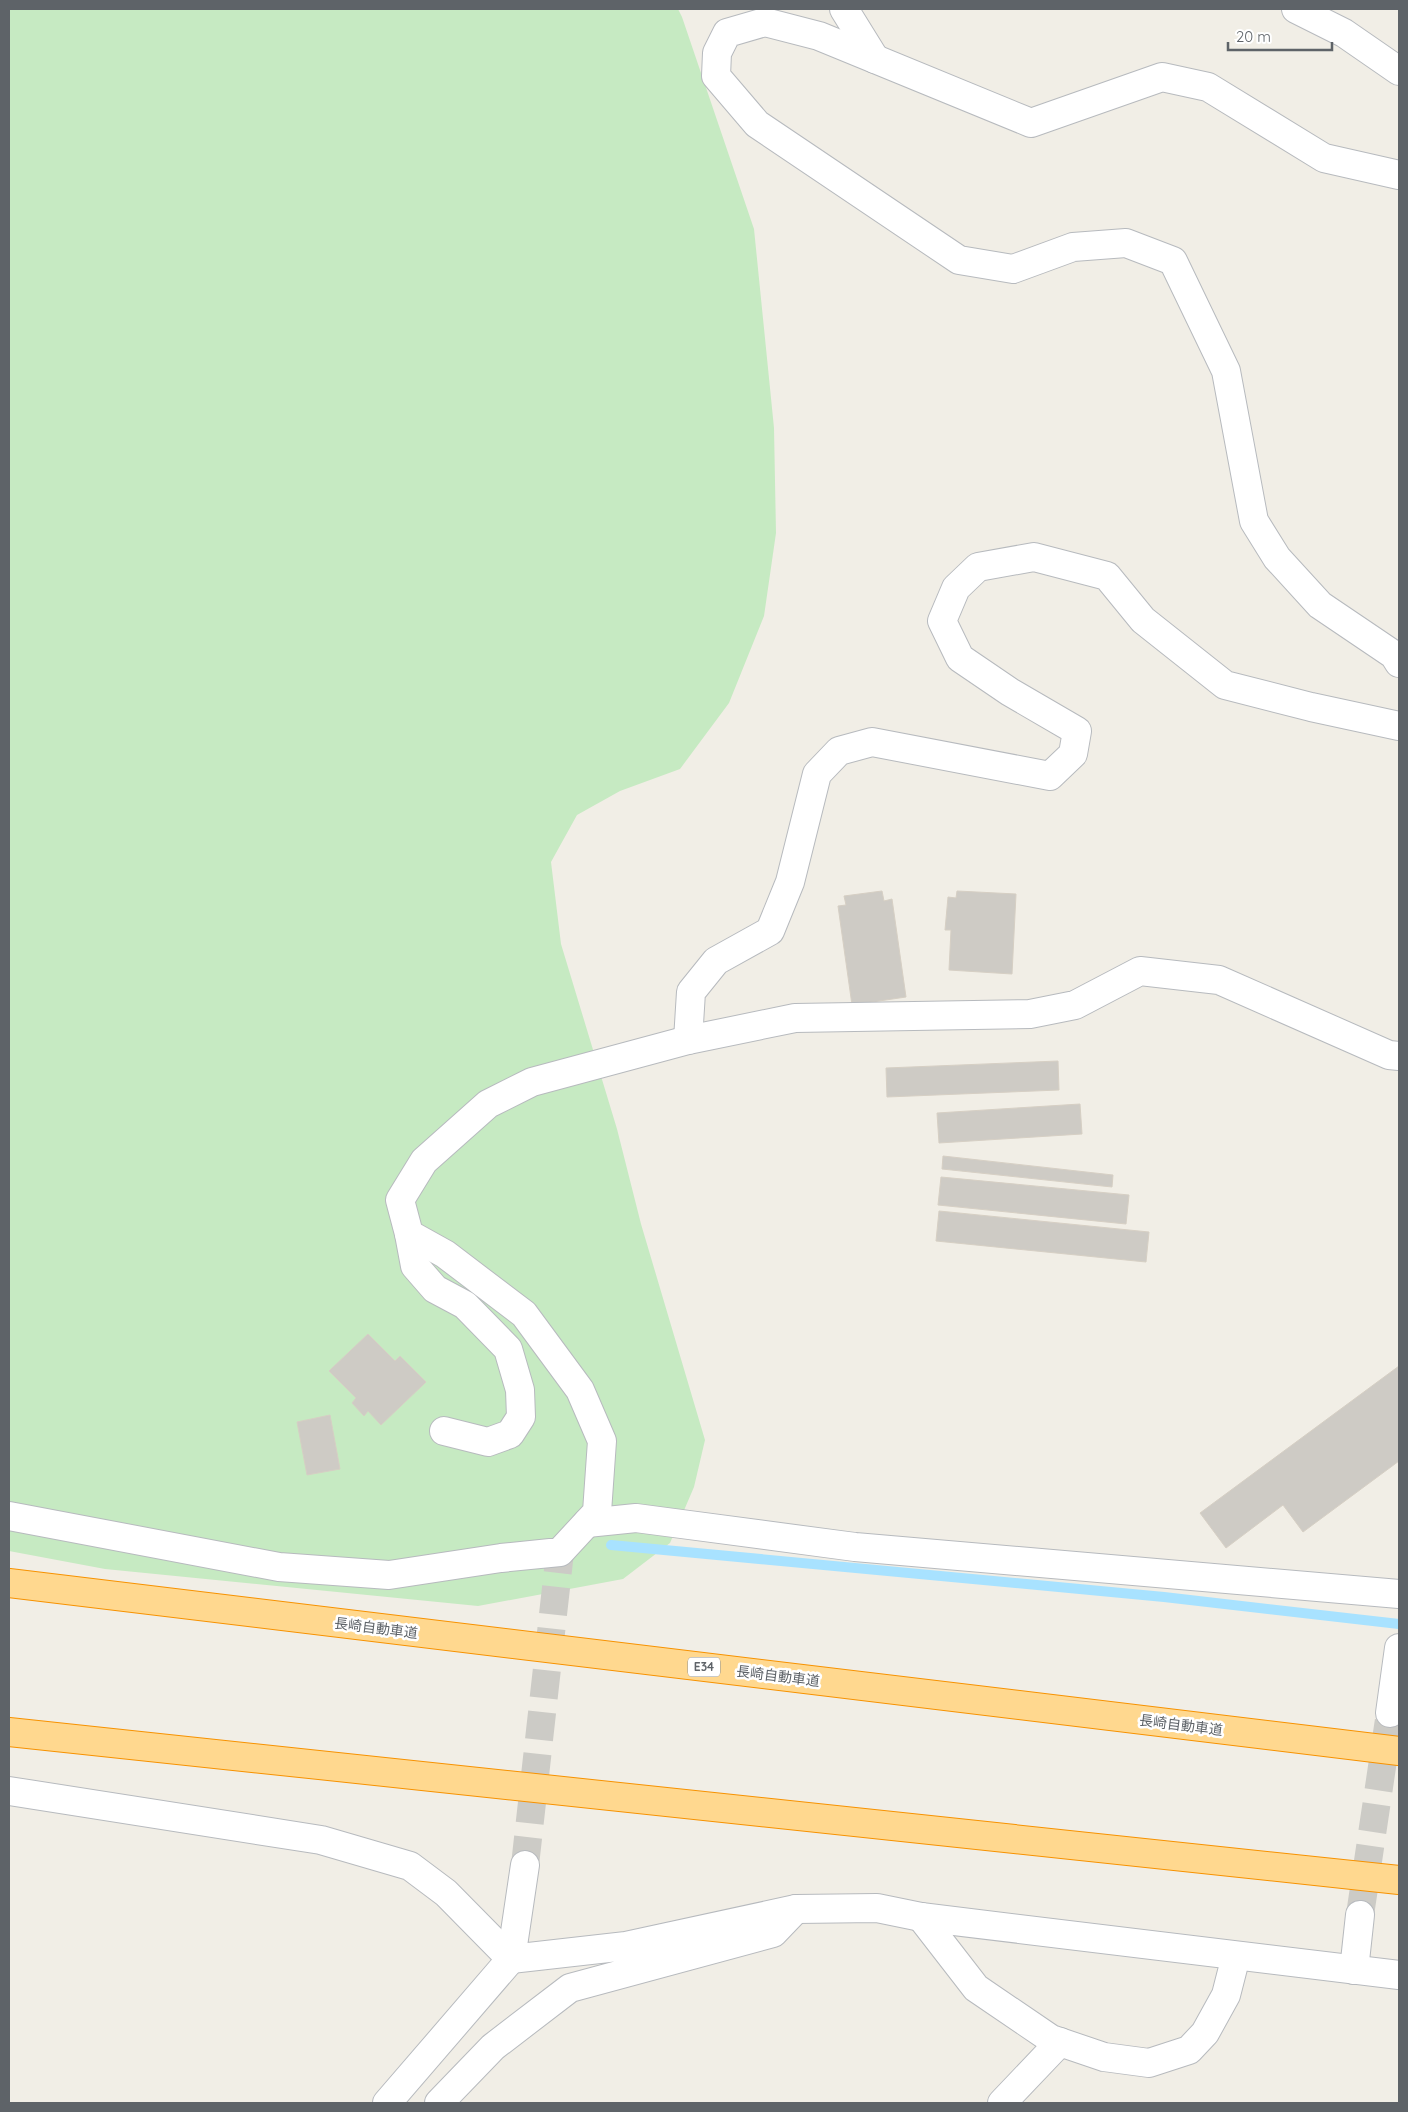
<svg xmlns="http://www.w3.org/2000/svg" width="1408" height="2112" font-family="Quicksand,'Noto Sans JP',sans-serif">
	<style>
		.green { fill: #c6eac2 }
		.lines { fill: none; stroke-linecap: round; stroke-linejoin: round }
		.stream { stroke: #a8e2ff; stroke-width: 10 }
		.building { fill: #cecbc5; stroke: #d6cfc4 }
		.minor-tunnel { stroke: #cccbc6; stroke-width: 28; stroke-dasharray: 28 14; stroke-linecap: butt }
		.minor-casing { stroke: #b7babe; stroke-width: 30 }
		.highway-casing { stroke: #f79200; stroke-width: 30 }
		.minor { stroke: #fff; stroke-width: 28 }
		.highway { stroke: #ffd88f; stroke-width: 28 }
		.labels { text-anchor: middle; stroke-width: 5; stroke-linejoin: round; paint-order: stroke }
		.shield { fill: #fff; stroke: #8e9295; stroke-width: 1 }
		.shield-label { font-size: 12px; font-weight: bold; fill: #5e6368 }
		.street-label { font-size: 14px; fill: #5e6368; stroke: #fff }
	</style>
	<rect width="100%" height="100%" fill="#f1eee6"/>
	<!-- green -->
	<path class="green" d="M9,9H678L682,17L754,229L774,428L776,533L764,616L729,703L680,769L620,791L577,815L551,862L561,944L617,1129L641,1224L705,1440L694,1487L670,1543L623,1579L478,1606L105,1569L9,1551Z"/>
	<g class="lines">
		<!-- stream -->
		<path class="stream" d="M611,1545L1164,1597L1399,1624"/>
	</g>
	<!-- building -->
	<g class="building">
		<path d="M882,891L884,901L892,899L906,997L852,1005L838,906L846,905L844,896Z"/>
		<path d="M957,891L1016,894L1012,974L949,970L951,930H945L948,897L956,898Z"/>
		<path d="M1058,1061L1059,1090L887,1097L886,1068Z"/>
		<path d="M1080,1104L1082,1134L939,1143L937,1113Z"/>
		<path d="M943,1156L1113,1175L1112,1187L942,1169Z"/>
		<path d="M941,1177L1129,1195L1126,1224L938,1205Z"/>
		<path d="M939,1211L1149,1232L1146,1262L936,1241Z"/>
		<path d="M368,1334L395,1361L400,1356L426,1382L381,1425L368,1411L364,1416L352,1403L356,1398L329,1371Z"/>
		<path d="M1399,1366V1461L1303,1532L1283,1505L1226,1548L1200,1513Z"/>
		<path d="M330,1415L340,1469L307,1475L297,1422Z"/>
	</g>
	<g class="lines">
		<!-- minor-tunnel -->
		<g class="minor-tunnel">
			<path d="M525,1865L560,1552"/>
			<path d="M1360,1915L1390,1713"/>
		</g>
		<defs>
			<g id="minor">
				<path d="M844,9L875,59"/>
				<path d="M1296,9L1344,33L1399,71"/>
				<path d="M1399,175L1324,158L1208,87L1162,77L1031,123L819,36L765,22L727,33L717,53L716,76L757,124L959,260L1013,269L1073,247L1126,243L1173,261L1226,371L1254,521L1277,558L1320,605L1394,655L1399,663"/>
				<path d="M688,1040L691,992L716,961L770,931L790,882L817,774L839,751L872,742L1050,776L1073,754L1077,731L1010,692L960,658L942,621L956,588L978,567L1034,557L1107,576L1143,620L1225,685L1311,707L1399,726"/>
				<path d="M409,1234L415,1266L435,1289L465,1305L508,1349L520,1390L521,1417L510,1434L488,1442L444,1431"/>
				<path d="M9,1516L279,1567L389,1575L501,1558L560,1552L597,1512L602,1441L580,1390L524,1314L445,1254L409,1234L400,1200L424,1161L488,1104L532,1082L688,1040L795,1018L1030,1014L1075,1005L1140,971L1219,980L1389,1055L1399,1056"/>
				<path d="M587,1523L636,1518L855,1547L1399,1594"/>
				<path d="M1390,1713L1399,1648"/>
				<path d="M9,1791L321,1840L410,1866L446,1893L511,1959L387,2103"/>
				<path d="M796,1909L877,1908L921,1917L1399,1975"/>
				<path d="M921,1917L976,1988L1051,2039L1104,2057L1149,2063L1189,2050L1205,2033L1226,1995L1236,1956"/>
				<path d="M1354,1970L1360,1915"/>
				<path d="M439,2103L493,2047L570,1988L773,1933L796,1909L626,1946L511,1959L525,1865"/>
				<path d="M1002,2103L1060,2042"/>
			</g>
			<g id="highway">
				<path d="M9,1583L1399,1751"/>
				<path d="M9,1732L1399,1880"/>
			</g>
		</defs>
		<!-- minor casing -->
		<use href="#minor" class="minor-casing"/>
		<!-- highway casing -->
		<use href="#highway" class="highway-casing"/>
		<!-- minor -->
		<use href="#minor" class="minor"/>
		<!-- highway -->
		<use href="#highway" class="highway"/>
	</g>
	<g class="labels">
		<!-- shield labels -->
		<rect class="shield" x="688" y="1657.5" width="32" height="19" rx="4"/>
		<g class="shield-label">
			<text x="704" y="1671">E34</text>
		</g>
		<!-- street labels -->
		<g class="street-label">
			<text transform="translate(376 1628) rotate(7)" y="5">長崎自動車道</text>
			<text transform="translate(778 1676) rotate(7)" y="5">長崎自動車道</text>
			<text transform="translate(1181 1725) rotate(7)" y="5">長崎自動車道</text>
		</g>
	</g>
	<!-- border -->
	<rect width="1408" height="2112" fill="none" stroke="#5e6368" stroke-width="20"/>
	<!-- scale -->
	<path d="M1228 42v8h104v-8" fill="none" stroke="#5e6368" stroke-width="2.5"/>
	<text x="1236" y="42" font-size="15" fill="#5e6368" stroke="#ffffff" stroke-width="4" paint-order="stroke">20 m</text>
</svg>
